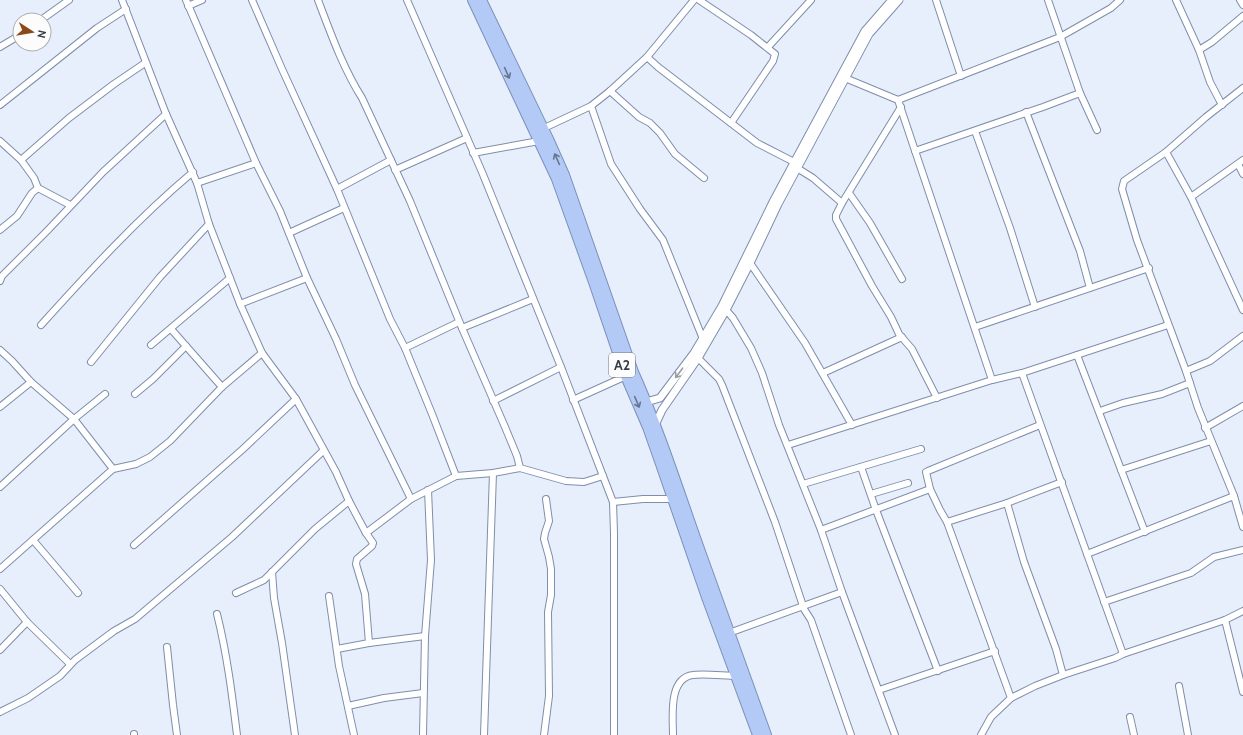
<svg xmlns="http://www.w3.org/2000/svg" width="1243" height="735" font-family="Cabin,sans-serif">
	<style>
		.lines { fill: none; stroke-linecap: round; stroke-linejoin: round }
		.minor-casing { stroke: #7e8eab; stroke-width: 8 }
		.tertiary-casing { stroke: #7e8eab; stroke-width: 9 }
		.trunk-casing { stroke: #7b90b8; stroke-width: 12 }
		.minor { stroke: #fff; stroke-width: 6 }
		.tertiary { stroke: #fff; stroke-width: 7 }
		.trunk { stroke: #b3caf6; stroke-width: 10 }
		.oneway { stroke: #68758e }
		.oneway2 { stroke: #9a9ea4 }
		.labels { text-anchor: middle; stroke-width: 4; stroke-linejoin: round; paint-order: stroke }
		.shield { fill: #fcfcfc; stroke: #71767f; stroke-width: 1 }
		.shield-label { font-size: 14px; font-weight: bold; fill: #363c49 }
	</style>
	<rect width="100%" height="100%" fill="#e8effc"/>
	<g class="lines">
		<defs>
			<g id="minor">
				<path d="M122,0L166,114L197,183L209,224L240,304L262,353L296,399L336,472L349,501L366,533L373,543L372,546L357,559L356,564L365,594L369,643"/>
				<path d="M186,0L256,163L280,211L307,278L336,339L355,385L411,499"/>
				<path d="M252,0L282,69L337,189L390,319L405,348L432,414L456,476"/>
				<path d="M318,0C331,34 343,68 362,98L410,201L462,328L505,427L517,456L520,468"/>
				<path d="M407,0L482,172L561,367L613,502L614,533V735"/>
				<path d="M699,0L751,35L775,54L773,61L731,123"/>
				<path d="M936,0L961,76"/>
				<path d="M1048,0L1080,93L1097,130"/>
				<path d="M1176,0L1199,50L1210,82L1222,105"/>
				<path d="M1240,0L1243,5"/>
				<path d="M188,6L202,0"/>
				<path d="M41,20L69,0"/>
				<path d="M0,47L20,35"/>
				<path d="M768,47L811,0"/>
				<path d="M1199,50L1212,42L1243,16"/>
				<path d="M647,57L658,67L757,143L794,162"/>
				<path d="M845,78L898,100L992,380"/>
				<path d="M1243,88L1206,117L1166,152L1124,181L1122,189L1137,240L1186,371L1198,408L1234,496L1243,527"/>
				<path d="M610,91L639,117L650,123L660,133L675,154L704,178"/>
				<path d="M898,100L1060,37L1111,8L1120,0"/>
				<path d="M0,105L97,28L126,9"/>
				<path d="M591,106L611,164L640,209L663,240L703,339"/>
				<path d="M901,107L842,203L836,215V219L872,286L891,317L899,334L912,349L937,398"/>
				<path d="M1026,112L1080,251L1090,288"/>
				<path d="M540,130L591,106L610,91L647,57L694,0"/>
				<path d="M975,131L1010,228L1035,307"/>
				<path d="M0,141L21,160L34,178L38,188L70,205"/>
				<path d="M915,151L1043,107L1080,93"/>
				<path d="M1166,152L1191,197L1243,310"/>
				<path d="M473,153L539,141"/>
				<path d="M21,160L69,118L114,84L145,63"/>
				<path d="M1238,164L1243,174"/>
				<path d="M797,168L813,178L842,203"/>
				<path d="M395,170L467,138"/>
				<path d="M197,183L256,163"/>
				<path d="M337,189L391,160"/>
				<path d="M849,193L870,223L902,279"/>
				<path d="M1191,197L1243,160"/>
				<path d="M0,230L17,216L32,193L38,188"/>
				<path d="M289,233L344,208"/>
				<path d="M750,263L805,343L852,425"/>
				<path d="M0,281L2,276L47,231L103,172L166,114"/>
				<path d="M240,304L307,278"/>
				<path d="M726,310L733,318L751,348L762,373L779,425L821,530L842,592L895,735"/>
				<path d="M41,325C89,272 137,219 193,172"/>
				<path d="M975,327L1149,268"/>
				<path d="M462,328L533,299"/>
				<path d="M171,329L222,387"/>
				<path d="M151,345L230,278"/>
				<path d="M405,348L459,322"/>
				<path d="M0,350L12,361L31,382L74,419L113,469"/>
				<path d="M1077,355L1145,532"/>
				<path d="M698,358L719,379L722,385L775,522L804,609L811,620L851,735"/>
				<path d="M91,362L160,277L209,224"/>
				<path d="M1186,371L1210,361L1243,336"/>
				<path d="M823,373L902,337"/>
				<path d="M1022,373L1123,654"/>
				<path d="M135,394L153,379L186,346"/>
				<path d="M573,400L626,376"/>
				<path d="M493,401L561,367"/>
				<path d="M0,407L31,382"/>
				<path d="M1100,411L1123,403L1162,394L1190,383"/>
				<path d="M1205,428L1243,406"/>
				<path d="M788,445L992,380L1022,373L1168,325"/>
				<path d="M861,467L876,510L938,671"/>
				<path d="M1121,470L1211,441"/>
				<path d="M803,484L921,449"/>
				<path d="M0,487L74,419L105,394"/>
				<path d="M930,489L926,472L928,471L1040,425"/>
				<path d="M871,494L908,483"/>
				<path d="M613,502L643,499H673"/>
				<path d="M1007,503L1024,562L1056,649L1063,675"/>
				<path d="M947,522L1011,698"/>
				<path d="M821,530L930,489L940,510L947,522L1007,503L1062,482"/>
				<path d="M366,533L411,499L456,476L493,473L520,468L566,481L584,482L603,476"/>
				<path d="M33,540L78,593"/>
				<path d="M134,545L243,449L296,399"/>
				<path d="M1087,554L1234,496"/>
				<path d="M0,569L113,469L136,464L150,457L170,441L222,387L262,353"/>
				<path d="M272,572L274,598L282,643L295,735"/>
				<path d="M0,589L27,622L70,664"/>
				<path d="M236,593L264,580L315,529L349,501"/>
				<path d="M329,596L339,666L354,735"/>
				<path d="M1104,602L1191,573L1214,557L1243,550"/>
				<path d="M217,614C227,654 232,694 237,735"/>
				<path d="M1225,620L1243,692"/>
				<path d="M729,633L842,592"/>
				<path d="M167,647L173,705L177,735"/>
				<path d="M337,649L369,643L425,636"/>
				<path d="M0,650L27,622"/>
				<path d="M1179,686L1188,735"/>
				<path d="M879,690L995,651"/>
				<path d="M348,706L384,698L423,693"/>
				<path d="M0,712L28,698L60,676L75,660L114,631L135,619L232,537L323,451"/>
				<path d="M1130,717L1134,735"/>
				<path d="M134,734V735"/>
				<path d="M423,735L425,636L431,560L428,490"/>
				<path d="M484,735L493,473"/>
				<path d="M544,735L549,696L548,612L551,595V569L549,557L544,539L545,533L549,521L546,499"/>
				<path d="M673,735C673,717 668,678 693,675C703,673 725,676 737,676"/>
				<path d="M981,735L991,717L1011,698L1035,686L1063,675L1115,658L1123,654L1225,620L1243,611"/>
			</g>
			<g id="tertiary">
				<path d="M646,402L660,398L694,353L722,306L773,202L865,31L892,0"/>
				<path d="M655,425L662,410L698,358L726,310L750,263L778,204L869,34L899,0"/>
			</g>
			<g id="trunk">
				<path d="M473,0L557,179L594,282L626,376L648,427L660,461L708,600L758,735"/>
				<path d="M481,0L548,139L564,175L633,372C659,430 678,490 699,549C721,611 744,673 766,735"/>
			</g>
		</defs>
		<!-- minor casing -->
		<use href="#minor" class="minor-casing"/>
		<!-- tertiary casing -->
		<use href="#tertiary" class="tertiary-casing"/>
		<!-- trunk casing -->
		<use href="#trunk" class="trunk-casing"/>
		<!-- minor -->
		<use href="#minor" class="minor"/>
		<!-- tertiary -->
		<use href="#tertiary" class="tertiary"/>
		<!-- trunk -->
		<use href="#trunk" class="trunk"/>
	</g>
	<!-- one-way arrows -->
	<defs><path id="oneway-shaft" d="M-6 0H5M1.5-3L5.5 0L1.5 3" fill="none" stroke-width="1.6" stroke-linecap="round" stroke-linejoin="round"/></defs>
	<g class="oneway">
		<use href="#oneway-shaft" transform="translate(507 73) rotate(66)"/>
		<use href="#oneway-shaft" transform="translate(557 159) rotate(-114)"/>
		<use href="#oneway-shaft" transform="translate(637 402) rotate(67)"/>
	</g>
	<use class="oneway2" href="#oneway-shaft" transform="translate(679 373) rotate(127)"/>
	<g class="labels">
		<!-- shield labels -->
		<rect class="shield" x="609" y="353" width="26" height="24" rx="3"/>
		<g class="shield-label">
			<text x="622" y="370">A2</text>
		</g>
	</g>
	<!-- north arrow -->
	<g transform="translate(32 32) rotate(102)"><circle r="19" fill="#fcfcfc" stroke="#adafb4"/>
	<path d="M0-3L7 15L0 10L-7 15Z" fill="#8b4917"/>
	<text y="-6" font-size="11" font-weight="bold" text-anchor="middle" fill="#363c49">N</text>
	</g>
</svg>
